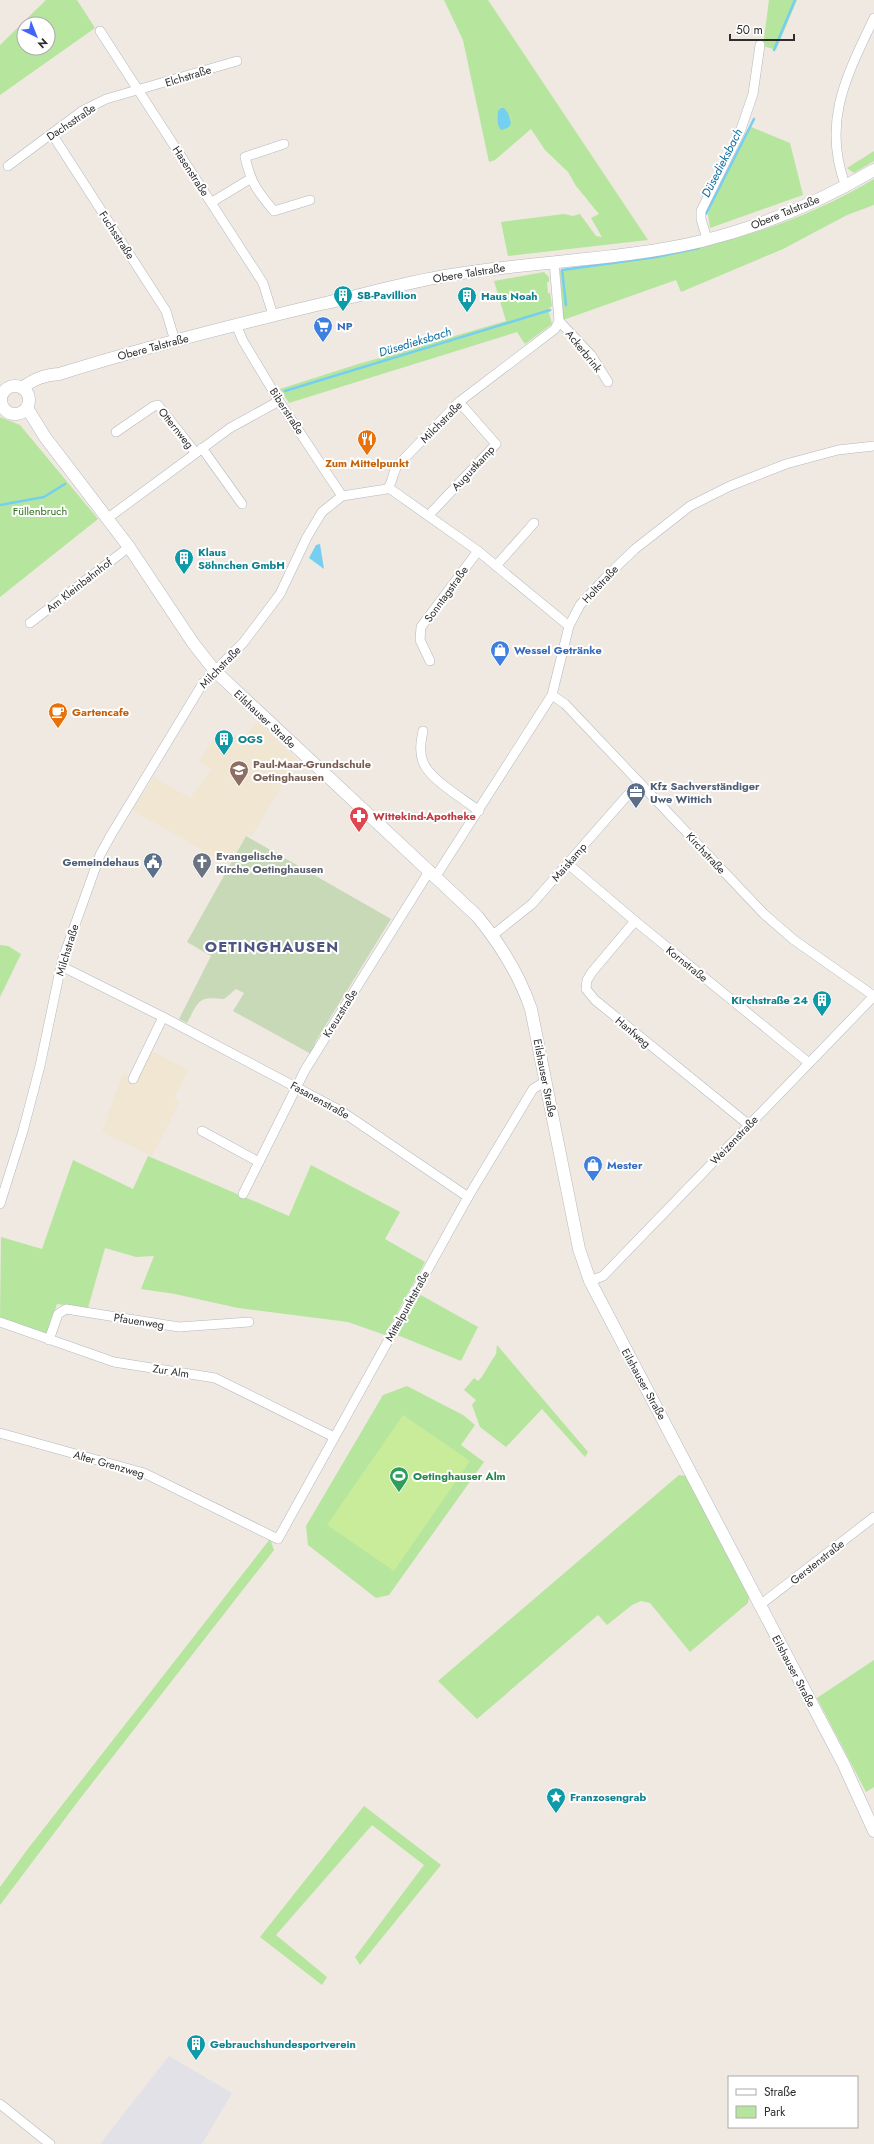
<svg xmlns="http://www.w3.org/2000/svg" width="874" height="2144" font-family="Jost,sans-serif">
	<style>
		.industrial { fill: #e3e1e8 }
		.education { fill: #f0e6d1 }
		.green { fill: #b6e59e; fill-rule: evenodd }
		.cemetery { fill: #c8d9b8 }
		.pitch { fill: #c9ec9a }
		.water { fill: #75cff0 }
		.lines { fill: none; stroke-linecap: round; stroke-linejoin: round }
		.stream { stroke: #75cff0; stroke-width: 2.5 }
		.minor-casing { stroke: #b4b7c1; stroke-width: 10 }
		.tertiary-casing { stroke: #b4b7c1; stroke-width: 13 }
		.minor { stroke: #fff; stroke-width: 9 }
		.tertiary { stroke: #fff; stroke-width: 12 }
		.labels { text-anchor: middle; stroke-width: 4; stroke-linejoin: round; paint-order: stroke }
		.street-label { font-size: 11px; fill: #2e2e2e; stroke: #fff }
		.culture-label { font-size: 11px; font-weight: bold; fill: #0d838f; stroke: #fff; text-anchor: start }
		.shop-label { font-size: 11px; font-weight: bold; fill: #366cbe; stroke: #fff; text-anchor: start }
		.food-label { font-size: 11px; font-weight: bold; fill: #c56008; stroke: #fff }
		.park-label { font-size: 11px; fill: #2c6e1b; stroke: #fff }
		.education-label { font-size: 11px; font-weight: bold; fill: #785e54; stroke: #fff; text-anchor: start }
		.service-label { font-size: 11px; font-weight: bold; fill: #4e5e75; stroke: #fff; text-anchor: start }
		.health-label { font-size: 11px; font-weight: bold; fill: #be3a42; stroke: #fff; text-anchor: start }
		.worship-label { font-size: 11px; font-weight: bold; fill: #5b616d; stroke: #fff; text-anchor: start }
		.leisure-label { font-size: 11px; font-weight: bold; fill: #27864d; stroke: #fff; text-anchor: start }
		.water-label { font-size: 12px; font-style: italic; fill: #0d6fa3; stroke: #fff }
		.district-label { font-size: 15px; font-weight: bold; letter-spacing: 1px; fill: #4d5680; stroke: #fff }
	</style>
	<rect width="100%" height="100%" fill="#efe9e1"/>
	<!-- industrial -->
	<path class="industrial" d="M169,2056L232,2093L202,2144H100Z"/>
	<!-- education -->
	<g class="education">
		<path d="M258,722L297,760L252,836H246L229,865L132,810L154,777L190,798L212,769L199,762L219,730L242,739Z"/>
		<path d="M151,1051L188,1070L174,1098L180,1101L152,1156L102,1132L123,1073L137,1080Z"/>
	</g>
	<!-- green -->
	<g class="green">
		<path d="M46,0H77L95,28L0,95V45ZM24,24H48V48H24Z"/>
		<path d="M444,0H488L648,240L508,256L501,222L564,214L573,216L580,214L596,236L602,237L591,218L599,214L576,186L568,172L545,150L531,129L495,160L489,162L463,40Z"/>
		<path d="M769,0H797L776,50L763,46Z"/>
		<path d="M751,127L790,143L803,195L710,228L708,214L710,207Z"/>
		<path d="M874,151V161L854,173L847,168Z"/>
		<path d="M874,179V205L847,215L783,249L681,292L676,280L563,320L560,271C676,255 771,240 874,179Z"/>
		<path d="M544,272L549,277V282H547L548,293H550L552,306L548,309L552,324L525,344L517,332L289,403L280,389L355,365L506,321L494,281Z"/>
		<path d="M0,417L20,425L98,519L0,597Z"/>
		<path d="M0,945L8,946L21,954L0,997Z"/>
		<path d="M148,1156L289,1216L311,1165L400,1212L385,1239L425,1262L385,1335L348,1322L238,1308L175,1294L141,1289L154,1256L136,1257L105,1248L88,1308L57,1304L47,1334L0,1318L1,1237L42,1249L73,1160L133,1189Z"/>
		<path d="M417,1293L478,1327L461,1361L395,1334Z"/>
		<path d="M497,1345L588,1452L585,1457L542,1409L506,1447L480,1427L472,1405L476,1400L464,1390L474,1378L478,1381L481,1378L496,1354Z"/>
		<path d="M407,1386L463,1415L475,1425L461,1445L484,1462L389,1595L376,1598L308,1545L306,1526L383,1395Z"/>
		<path d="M679,1475L686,1476L749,1597L748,1603L690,1652L650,1603L641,1601L632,1605L607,1625L598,1615L477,1719L438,1681Z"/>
		<path d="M270,1539L274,1550L79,1800L0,1905V1887L27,1850Z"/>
		<path d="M874,1660V1787L866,1792L817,1698Z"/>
		<path d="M364,1806L441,1865L360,1965L355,1957L424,1865L372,1825L276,1935L327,1977L322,1985L260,1937Z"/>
	</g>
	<!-- cemetery -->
	<path class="cemetery" d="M246,836L391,919L316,1041L311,1054L233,1011L244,993L236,989L224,999C197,996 199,1001 187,1023L179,1019L211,956L187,942Z"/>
	<!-- pitch -->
	<path class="pitch" d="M403,1415L470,1461L394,1571L327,1525Z"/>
	<!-- water -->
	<g class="water">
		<path d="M501,108H504L508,113L511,123L509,127L502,130C496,127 498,117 498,111Z"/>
		<path d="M320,544L324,569L309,558L316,545Z"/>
	</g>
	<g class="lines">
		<!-- stream -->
		<g class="stream">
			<path d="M774,50L795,0"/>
			<path d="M706,214L754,119"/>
			<path d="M566,305L562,270L656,257L699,248"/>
			<path d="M285,391L550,310"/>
			<path d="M0,505L44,497L65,484"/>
		</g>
		<defs>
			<g id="minor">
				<path d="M100,31L263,283L273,315"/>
				<path d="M52,134L166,311L175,341"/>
				<path d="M284,144L245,157C251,183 257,191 274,211L310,200"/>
				<path d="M8,166L82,111L106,99L237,61"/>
				<path d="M846,187C821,122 847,75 874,18"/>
				<path d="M212,202L250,179"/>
				<path d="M707,239L701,219V211L740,132L753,94L760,45"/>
				<path d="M559,321L591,355L608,382"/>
				<path d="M236,325L243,341L279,401L342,496"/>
				<path d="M116,432L154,406L158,405L195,452"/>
				<path d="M202,448L242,504"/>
				<path d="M389,488L478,551L569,626"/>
				<path d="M429,515L496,444L459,402"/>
				<path d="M108,518L230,428L279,401"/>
				<path d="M496,566L534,523"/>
				<path d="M30,623L129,547"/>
				<path d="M430,661L420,640L421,627L478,551"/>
				<path d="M552,695L565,704L764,914L794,940L874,996"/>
				<path d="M423,731C421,741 419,751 423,762C430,780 464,799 479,811"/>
				<path d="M568,864L635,921L809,1063"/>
				<path d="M436,876L552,695L569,626L580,605L610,573L635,549L690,506L730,486L786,464L838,450L874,446"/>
				<path d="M635,921L592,972L587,980L586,989L595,1000L749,1125"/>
				<path d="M493,935L532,904L639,782"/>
				<path d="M61,966L163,1017L341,1111L468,1197"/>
				<path d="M133,1079L163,1017"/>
				<path d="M202,1131L259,1162"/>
				<path d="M243,1194L305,1070L430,870"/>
				<path d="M0,1204L23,1131L40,1066L62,961L100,855L111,835L203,683L243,643L280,594L307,537L322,512L342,496L387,489C393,483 392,474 397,466L459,402L555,329L559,321L554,262"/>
				<path d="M590,1281L603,1276L874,996"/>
				<path d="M0,1322L114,1362L215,1378L334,1437"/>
				<path d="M49,1340L58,1314L66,1309L179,1327L249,1322"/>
				<path d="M0,1433L144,1473L278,1539L468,1197L533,1089L546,1081"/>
				<path d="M760,1605L874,1517"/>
				<path d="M0,2104L50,2144"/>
			</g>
			<g id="tertiary">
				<circle cx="15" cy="400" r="14"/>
				<path d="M22,388C34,379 44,375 59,374C145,347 233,325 321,304C363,295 403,283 445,276C530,261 618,261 702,241C762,226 820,202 874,170"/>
				<path d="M27,408L45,437L129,547L193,643L215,671L477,916C501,945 519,974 531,1009L579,1249L590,1281L843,1763L874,1831"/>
			</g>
		</defs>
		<!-- minor casing -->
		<use href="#minor" class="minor-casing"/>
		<!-- tertiary casing -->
		<use href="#tertiary" class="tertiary-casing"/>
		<!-- minor -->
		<use href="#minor" class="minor"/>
		<!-- tertiary -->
		<use href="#tertiary" class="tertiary"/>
	</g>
	<!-- icons -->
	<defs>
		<symbol id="building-pin" viewBox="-11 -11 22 30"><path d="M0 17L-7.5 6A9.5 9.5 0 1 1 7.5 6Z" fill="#0f9aa8" stroke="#fff"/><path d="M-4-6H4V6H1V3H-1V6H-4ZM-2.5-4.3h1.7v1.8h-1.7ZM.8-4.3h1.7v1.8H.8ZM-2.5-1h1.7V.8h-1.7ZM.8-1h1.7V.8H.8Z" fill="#fff"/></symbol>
		<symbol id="supermarket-pin" viewBox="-11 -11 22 30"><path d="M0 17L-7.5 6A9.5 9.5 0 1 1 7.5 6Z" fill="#3f7fe0" stroke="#fff"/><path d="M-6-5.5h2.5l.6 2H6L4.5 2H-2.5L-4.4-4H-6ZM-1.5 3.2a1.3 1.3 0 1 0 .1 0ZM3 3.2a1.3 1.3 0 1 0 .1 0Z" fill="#fff"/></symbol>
		<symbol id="restaurant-pin" viewBox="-11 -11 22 30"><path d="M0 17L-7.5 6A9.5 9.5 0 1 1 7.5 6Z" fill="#e8710a" stroke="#fff"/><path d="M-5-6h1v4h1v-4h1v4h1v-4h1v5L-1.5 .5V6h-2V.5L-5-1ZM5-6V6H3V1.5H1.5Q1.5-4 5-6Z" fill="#fff"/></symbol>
		<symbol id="shop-pin" viewBox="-11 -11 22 30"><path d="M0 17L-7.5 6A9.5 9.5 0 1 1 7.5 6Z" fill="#3f7fe0" stroke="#fff"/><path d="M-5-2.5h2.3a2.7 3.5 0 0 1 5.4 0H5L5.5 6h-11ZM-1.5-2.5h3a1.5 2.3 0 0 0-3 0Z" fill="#fff"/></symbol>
		<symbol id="cafe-pin" viewBox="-11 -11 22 30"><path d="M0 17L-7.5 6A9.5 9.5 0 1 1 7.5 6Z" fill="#e8710a" stroke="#fff"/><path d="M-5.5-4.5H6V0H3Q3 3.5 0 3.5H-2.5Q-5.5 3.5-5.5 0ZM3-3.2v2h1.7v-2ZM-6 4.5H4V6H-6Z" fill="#fff"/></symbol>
		<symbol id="school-pin" viewBox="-11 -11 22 30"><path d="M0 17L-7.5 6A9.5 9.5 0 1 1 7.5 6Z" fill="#8d6e63" stroke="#fff"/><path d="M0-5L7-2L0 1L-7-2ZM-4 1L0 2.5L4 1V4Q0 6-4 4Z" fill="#fff"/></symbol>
		<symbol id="office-pin" viewBox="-11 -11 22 30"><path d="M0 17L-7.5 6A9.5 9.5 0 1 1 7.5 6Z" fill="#5c6f8a" stroke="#fff"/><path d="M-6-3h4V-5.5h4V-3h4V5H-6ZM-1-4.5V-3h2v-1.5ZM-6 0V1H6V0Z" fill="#fff"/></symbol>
		<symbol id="pharmacy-pin" viewBox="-11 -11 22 30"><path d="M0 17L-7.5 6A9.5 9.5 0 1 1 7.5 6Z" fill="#e0444e" stroke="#fff"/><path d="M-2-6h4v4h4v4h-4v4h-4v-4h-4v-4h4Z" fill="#fff"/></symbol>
		<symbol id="civic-pin" viewBox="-11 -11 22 30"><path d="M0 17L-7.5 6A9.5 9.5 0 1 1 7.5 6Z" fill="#5c6f8a" stroke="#fff"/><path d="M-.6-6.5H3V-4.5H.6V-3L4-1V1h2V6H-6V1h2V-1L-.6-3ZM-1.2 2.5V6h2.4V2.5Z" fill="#fff"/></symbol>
		<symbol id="church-pin" viewBox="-11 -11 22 30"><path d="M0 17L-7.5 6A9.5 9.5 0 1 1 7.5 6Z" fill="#6b7280" stroke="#fff"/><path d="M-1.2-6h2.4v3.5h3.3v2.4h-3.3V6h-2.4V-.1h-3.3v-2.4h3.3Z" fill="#fff"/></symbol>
		<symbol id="stadium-pin" viewBox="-11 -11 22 30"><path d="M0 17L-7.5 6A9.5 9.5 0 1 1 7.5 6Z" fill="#2e9e5b" stroke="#fff"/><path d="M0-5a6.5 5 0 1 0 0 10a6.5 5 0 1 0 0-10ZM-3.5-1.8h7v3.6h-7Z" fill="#fff"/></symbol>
		<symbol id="sight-pin" viewBox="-11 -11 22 30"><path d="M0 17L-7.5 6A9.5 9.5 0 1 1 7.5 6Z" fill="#0f9aa8" stroke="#fff"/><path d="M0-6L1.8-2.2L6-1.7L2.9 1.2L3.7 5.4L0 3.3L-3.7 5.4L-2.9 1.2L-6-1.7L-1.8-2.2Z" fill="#fff"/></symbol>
	</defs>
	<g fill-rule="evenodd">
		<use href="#building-pin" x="332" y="284" width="22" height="30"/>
		<use href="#building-pin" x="456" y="285" width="22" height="30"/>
		<use href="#supermarket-pin" x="312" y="315" width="22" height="30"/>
		<use href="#restaurant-pin" x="356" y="428" width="22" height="30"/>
		<use href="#building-pin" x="173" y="547" width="22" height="30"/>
		<use href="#shop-pin" x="489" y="639" width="22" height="30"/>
		<use href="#cafe-pin" x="47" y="701" width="22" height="30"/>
		<use href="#building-pin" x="213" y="728" width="22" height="30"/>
		<use href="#school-pin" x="228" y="759" width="22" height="30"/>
		<use href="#office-pin" x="625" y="781" width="22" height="30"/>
		<use href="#pharmacy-pin" x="348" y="805" width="22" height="30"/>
		<use href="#civic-pin" x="142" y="851" width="22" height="30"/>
		<use href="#church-pin" x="191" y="851" width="22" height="30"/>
		<use href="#building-pin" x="811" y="989" width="22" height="30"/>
		<use href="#shop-pin" x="582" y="1154" width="22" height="30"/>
		<use href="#stadium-pin" x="388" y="1465" width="22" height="30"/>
		<use href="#sight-pin" x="545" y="1786" width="22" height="30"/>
		<use href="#building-pin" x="185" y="2033" width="22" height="30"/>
	</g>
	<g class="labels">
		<!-- street labels -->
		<g class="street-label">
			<text transform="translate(188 76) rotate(-17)" y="4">Elchstraße</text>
			<text transform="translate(71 122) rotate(-34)" y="4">Dachsstraße</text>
			<text transform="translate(191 171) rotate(57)" y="4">Hasenstraße</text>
			<text transform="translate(785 212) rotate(-22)" y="4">Obere Talstraße</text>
			<text transform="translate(117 235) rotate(57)" y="4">Fuchsstraße</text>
			<text transform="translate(469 273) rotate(-9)" y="4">Obere Talstraße</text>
			<text transform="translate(153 347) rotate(-15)" y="4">Obere Talstraße</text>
			<text transform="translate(584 351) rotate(51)" y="4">Ackerbrink</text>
			<text transform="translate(287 411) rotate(57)" y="4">Biberstraße</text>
			<text transform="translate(441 422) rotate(-45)" y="4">Milchstraße</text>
			<text transform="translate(176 428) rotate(51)" y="4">Otternweg</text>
			<text transform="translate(473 468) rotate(-47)" y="4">Augustkamp</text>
			<text transform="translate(600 584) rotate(-47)" y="4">Holtstraße</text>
			<text transform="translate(79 585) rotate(-38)" y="4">Am Kleinbahnhof</text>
			<text transform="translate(446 594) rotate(-54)" y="4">Sonntagstraße</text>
			<text transform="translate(220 667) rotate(-46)" y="4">Milchstraße</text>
			<text transform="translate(265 719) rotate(43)" y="4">Eilshauser Straße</text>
			<text transform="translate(706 853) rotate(47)" y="4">Kirchstraße</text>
			<text transform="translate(569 862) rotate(-49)" y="4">Maiskamp</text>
			<text transform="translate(67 950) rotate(-73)" y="4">Milchstraße</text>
			<text transform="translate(687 964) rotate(39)" y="4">Kornstraße</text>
			<text transform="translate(340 1013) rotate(-58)" y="4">Kreuzstraße</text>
			<text transform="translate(633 1032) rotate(40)" y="4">Hanfweg</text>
			<text transform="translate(545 1078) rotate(79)" y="4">Eilshauser Straße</text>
			<text transform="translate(320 1100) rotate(29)" y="4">Fasanenstraße</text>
			<text transform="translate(734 1140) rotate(-46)" y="4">Weizenstraße</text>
			<text transform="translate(407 1306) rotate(-61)" y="4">Mittelpunktstraße</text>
			<text transform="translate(139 1321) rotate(9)" y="4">Pfauenweg</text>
			<text transform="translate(171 1371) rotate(9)" y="4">Zur Alm</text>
			<text transform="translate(644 1384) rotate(61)" y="4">Eilshauser Straße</text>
			<text transform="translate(109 1464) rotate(16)" y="4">Alter Grenzweg</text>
			<text transform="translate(817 1562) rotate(-38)" y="4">Gerstenstraße</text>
			<text transform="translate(794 1671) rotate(62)" y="4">Eilshauser Straße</text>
		</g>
		<!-- culture labels -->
		<g class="culture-label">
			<text x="357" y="299">SB-Pavillion</text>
			<text x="481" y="300">Haus Noah</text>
			<text x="198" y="556">Klaus<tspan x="198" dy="13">Söhnchen GmbH</tspan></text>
			<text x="238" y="743">OGS</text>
			<text x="808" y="1004" text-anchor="end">Kirchstraße 24</text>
			<text x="570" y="1801">Franzosengrab</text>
			<text x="210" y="2048">Gebrauchshundesportverein</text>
		</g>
		<!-- shop labels -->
		<g class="shop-label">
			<text x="337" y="330">NP</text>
			<text x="514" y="654">Wessel Getränke</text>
			<text x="607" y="1169">Mester</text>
		</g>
		<!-- food labels -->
		<g class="food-label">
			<text x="367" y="467">Zum Mittelpunkt</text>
			<text x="72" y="716" text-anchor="start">Gartencafe</text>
		</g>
		<!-- park labels -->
		<g class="park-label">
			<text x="40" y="515">Füllenbruch</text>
		</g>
		<!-- education labels -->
		<g class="education-label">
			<text x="253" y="768">Paul-Maar-Grundschule<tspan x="253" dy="13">Oetinghausen</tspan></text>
		</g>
		<!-- service labels -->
		<g class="service-label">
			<text x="650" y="790">Kfz Sachverständiger<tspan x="650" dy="13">Uwe Wittich</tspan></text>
			<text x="139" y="866" text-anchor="end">Gemeindehaus</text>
		</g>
		<!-- health labels -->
		<g class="health-label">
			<text x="373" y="820">Wittekind-Apotheke</text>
		</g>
		<!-- worship labels -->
		<g class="worship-label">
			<text x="216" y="860">Evangelische<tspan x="216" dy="13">Kirche Oetinghausen</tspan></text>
		</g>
		<!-- leisure labels -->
		<g class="leisure-label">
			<text x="413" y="1480">Oetinghauser Alm</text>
		</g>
		<!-- water labels -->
		<g class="water-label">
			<text transform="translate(722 163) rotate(-63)" y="4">Düsedieksbach</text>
			<text transform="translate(415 342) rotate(-17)" y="4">Düsedieksbach</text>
		</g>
		<!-- district labels -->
		<g class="district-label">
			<text x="272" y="952">OETINGHAUSEN</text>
		</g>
	</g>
	<!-- legend -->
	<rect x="728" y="2076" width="130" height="52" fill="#ffffff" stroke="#ababab"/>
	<rect x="736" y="2089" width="20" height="6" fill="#ffffff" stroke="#ababab"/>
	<text x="764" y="2096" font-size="12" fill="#2e2e2e">Straße</text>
	<rect x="736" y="2106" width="20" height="12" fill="#b6e59e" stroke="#ababab"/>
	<text x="764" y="2116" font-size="12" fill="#2e2e2e">Park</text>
	<!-- north arrow -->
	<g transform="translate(36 36) rotate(137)"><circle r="19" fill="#ffffff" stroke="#ababab"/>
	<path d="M0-3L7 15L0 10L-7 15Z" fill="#4264fb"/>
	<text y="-6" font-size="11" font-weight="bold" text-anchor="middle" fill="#2e2e2e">N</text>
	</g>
	<!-- scale -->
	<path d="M730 34v6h64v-6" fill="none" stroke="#2e2e2e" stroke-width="2"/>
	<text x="736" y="34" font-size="12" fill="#2e2e2e" stroke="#ffffff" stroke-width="3" paint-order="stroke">50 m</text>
</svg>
